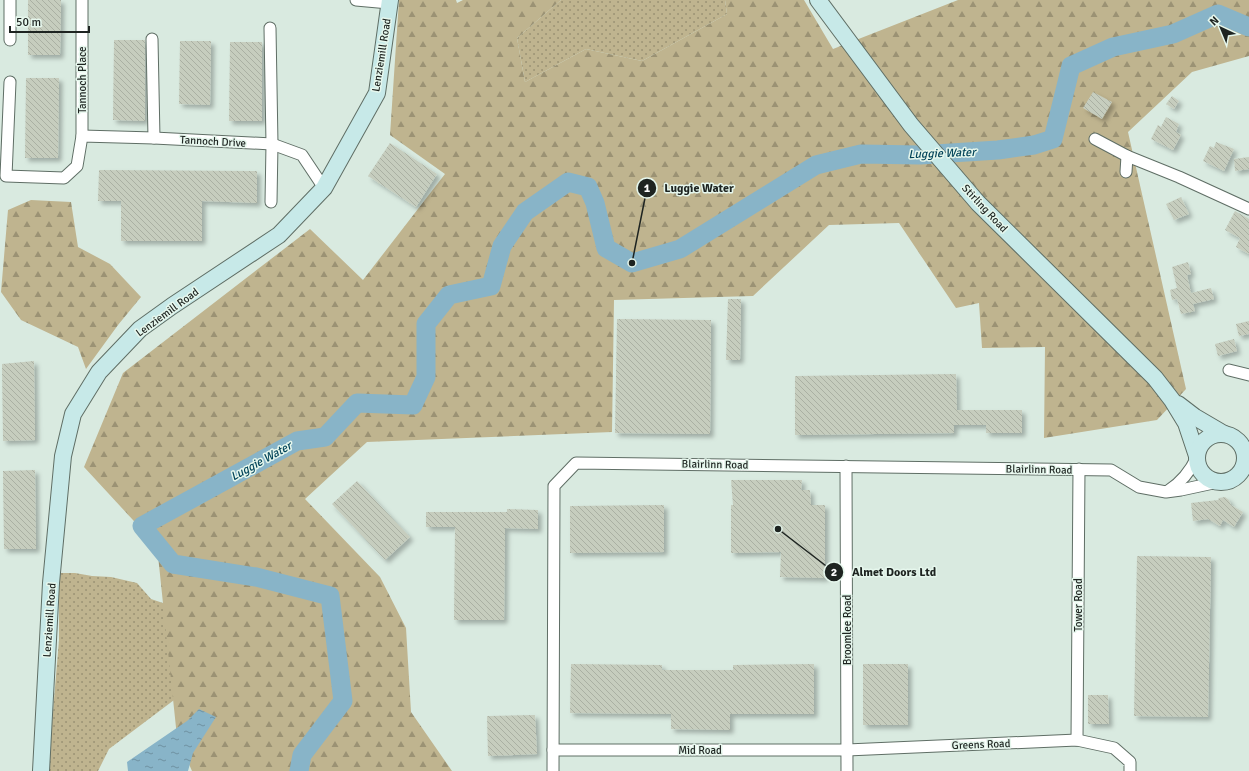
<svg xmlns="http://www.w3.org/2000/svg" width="1249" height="771" font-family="Signika,sans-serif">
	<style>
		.grass { fill: url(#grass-dots) }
		.forest { fill: url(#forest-firs) }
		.water { fill: url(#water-ripples) }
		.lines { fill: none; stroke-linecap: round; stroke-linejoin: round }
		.river { stroke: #88b4c8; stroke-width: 19 }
		.building { fill: url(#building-back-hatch); filter: url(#shadow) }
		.minor-casing { stroke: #5f6e65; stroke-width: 13 }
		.secondary-casing { stroke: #5f6e65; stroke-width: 18 }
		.minor { stroke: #fff; stroke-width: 11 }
		.secondary { stroke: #c7e9e8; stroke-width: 16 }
		.labels { text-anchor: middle; stroke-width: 3; stroke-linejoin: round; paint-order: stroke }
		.street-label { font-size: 11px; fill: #1e2421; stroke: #e6f7ed }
		.water-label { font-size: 12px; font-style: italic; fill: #034459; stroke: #e6f7ed }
		.leader { fill: none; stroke: #1e2421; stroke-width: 1.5 }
		.callout-dot { fill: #1e2421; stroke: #e6f7ed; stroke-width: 1.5 }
		.mark-label { font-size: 12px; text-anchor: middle; font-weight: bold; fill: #fff }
		.callout-label { font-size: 12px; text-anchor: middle; font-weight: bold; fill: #1e2421; stroke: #e6f7ed; stroke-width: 3; stroke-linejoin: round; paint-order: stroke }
	</style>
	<defs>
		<pattern id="grass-dots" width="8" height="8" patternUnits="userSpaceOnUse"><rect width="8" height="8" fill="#bfb48f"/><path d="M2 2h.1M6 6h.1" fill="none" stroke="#9b9274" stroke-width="1.8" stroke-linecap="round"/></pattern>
		<pattern id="forest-firs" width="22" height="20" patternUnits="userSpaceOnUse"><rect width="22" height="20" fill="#bfb48f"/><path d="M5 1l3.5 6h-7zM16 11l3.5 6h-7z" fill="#9b9274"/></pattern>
		<pattern id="water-ripples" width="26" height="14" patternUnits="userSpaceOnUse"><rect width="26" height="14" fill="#88b4c8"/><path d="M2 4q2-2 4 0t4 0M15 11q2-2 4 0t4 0" fill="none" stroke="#6f92a2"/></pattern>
		<pattern id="building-back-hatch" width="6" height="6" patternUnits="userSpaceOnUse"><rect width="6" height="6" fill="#c6cdbe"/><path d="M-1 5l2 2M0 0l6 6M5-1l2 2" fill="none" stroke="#aab0a3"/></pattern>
		<filter id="shadow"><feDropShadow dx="3.5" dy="3.5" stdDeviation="2" flood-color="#0004"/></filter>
	</defs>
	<rect width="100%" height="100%" fill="#d9eae0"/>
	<!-- grass -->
	<g class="grass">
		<path d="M561,0H725L727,14L642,61L586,49L525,82L517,38Z"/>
		<path d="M59,573H75L92,576L111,577L137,583L151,599L181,609L194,685L109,749L98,771H48L59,640Z"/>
	</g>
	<!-- forest -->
	<g class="forest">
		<path d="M399,0H456L457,3L463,0H561L517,38L525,82L586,49L642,61L727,14L725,0H804L833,49L958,0H1249V56L1192,72L1128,132L1186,389L1157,420L1044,438L1045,347L982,348L979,303L956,308L899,223L829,225L753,296L614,300L612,432L367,442L305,499L380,577L406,628L411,712L452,771H192L177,737L157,546L84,467L123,373L310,229L363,280L445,174L390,135Z"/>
		<path d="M31,200L71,202L78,247L110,264L141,297L118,325L86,369L78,347L21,320L1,292L8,210Z"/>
	</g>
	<!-- water -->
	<path class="water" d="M199,709L216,717L193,753L188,771H128L127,762L187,721Z"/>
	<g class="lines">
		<!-- river -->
		<path class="river" d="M299,771L302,755L343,701L330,596L256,577L173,564L142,526L297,441L325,437L357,403L413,405L426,377V324L449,295L491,286L502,246L525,212L568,182L588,187L595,203L606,248L632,263L680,249L816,165L861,154L920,155L998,150L1034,145L1053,139L1071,66L1113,47L1173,34L1218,14L1249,27"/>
	</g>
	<!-- building -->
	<g class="building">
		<path d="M28,0H61L60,55H28Z"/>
		<path d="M114,40H145V121L113,120Z"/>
		<path d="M180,41H211L210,105L179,104Z"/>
		<path d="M230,42H262V121H229Z"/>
		<path d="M26,78H59L58,158H25Z"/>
		<path d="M1093,92L1112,102L1102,119L1083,108Z"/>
		<path d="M1172,96L1179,101L1174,109L1166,104Z"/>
		<path d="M1166,117L1179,124L1176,132L1181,135L1173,150L1151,139L1158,125L1161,127Z"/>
		<path d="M1216,142L1234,149L1224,171L1203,161L1210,146L1214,148Z"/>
		<path d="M390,143L437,174L416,207L368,176Z"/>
		<path d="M1249,157V169L1235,171L1234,159Z"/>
		<path d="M99,170L257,171V203L202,201V241H121V201H98Z"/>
		<path d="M1181,197L1189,214L1174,220L1166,204Z"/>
		<path d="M1235,211L1249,219V254L1236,247L1240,238L1225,230Z"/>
		<path d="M1188,262L1191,274L1187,275L1191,293L1211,288L1214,299L1193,304L1195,311L1181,314L1177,299L1172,300L1170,290L1177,288L1172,267Z"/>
		<path d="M728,299H741L740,360H726Z"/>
		<path d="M617,319L711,320L710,434L615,433Z"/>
		<path d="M1249,321V334L1239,336L1236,324Z"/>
		<path d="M1234,339L1237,351L1218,356L1215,344Z"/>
		<path d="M34,361L35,440L3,441L2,364Z"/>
		<path d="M956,374L957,410H1022V433H986V425H954V433L795,435V376Z"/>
		<path d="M35,470L36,549H4L3,471Z"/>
		<path d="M731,480H802L801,490H810L811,505H825V578L780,577L781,552L731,553V505H733Z"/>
		<path d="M357,481L410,537L385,560L332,504Z"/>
		<path d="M1225,497L1229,500L1231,505L1243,512L1234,527L1223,520L1220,526L1208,519L1193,521L1191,503L1218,500L1219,498Z"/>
		<path d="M664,505V552L570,553V506Z"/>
		<path d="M507,509L538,510V529L505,528L504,620H454L455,527H426V512H507Z"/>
		<path d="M1137,556L1211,557L1208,717L1134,716Z"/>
		<path d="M571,664L662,665V670H733V665L814,664V714H730V730L671,729V714L570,713Z"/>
		<rect x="863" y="664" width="45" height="61"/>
		<path d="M1088,695H1108L1109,724H1088Z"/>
		<path d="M535,715L537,754L488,756L487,716Z"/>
	</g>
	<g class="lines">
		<defs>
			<g id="minor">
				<path d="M82,0V136"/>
				<path d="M356,0L389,3"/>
				<path d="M270,28L272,144L271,202"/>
				<path d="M152,39L154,138"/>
				<path d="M10,40V0"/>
				<path d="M10,82L6,176L64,178L77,166L82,136L154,138L272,144L302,155L324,188"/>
				<path d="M1095,139L1127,156L1179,177L1249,209"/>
				<path d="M1126,172L1127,156"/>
				<path d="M1229,370L1249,375"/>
				<path d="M846,466L847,771"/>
				<path d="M1168,491C1182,482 1190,472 1197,457"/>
				<path d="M1077,740L1079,469"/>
				<path d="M553,750H847L1077,740L1114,748L1130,762V771"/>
				<path d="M553,771L554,486L576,463L1111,470L1139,487L1166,492L1181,490L1218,482"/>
			</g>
			<g id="secondary">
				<path d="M818,0L911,125L978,203L1155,378L1172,400L1186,423L1197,456"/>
				<path d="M1178,404L1195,417L1224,434"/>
				<circle cx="1221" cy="458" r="24"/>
				<path d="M41,771L51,583L63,456L73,414L99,372L140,329L172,306L279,235L324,188L377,93L390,0"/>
			</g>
		</defs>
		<!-- minor casing -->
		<use href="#minor" class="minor-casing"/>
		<!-- secondary casing -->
		<use href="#secondary" class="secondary-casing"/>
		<!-- minor -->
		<use href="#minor" class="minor"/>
		<!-- secondary -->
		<use href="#secondary" class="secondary"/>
	</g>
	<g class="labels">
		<!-- street labels -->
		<g class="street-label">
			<text transform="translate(381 55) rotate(-81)" y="4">Lenziemill Road</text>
			<text transform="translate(82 80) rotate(-90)" y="4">Tannoch Place</text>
			<text transform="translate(213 141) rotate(3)" y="4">Tannoch Drive</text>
			<text transform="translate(985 208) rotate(47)" y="4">Stirling Road</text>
			<text transform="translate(167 312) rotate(-36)" y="4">Lenziemill Road</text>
			<text transform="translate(715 464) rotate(1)" y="4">Blairlinn Road</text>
			<text transform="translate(1039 469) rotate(1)" y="4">Blairlinn Road</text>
			<text transform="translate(1078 605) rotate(-90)" y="4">Tower Road</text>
			<text transform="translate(49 620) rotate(-86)" y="4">Lenziemill Road</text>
			<text transform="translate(847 630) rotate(-90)" y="4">Broomlee Road</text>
			<text transform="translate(981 744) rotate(-2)" y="4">Greens Road</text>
			<text x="700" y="754">Mid Road</text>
		</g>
		<!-- water labels -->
		<g class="water-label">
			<text transform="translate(942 153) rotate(-2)" y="4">Luggie Water</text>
			<text transform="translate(261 461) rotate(-29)" y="4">Luggie Water</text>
		</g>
	</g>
	<!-- callouts -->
	<path class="leader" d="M632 263L647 188M778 529L834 572"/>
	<g class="callout-dot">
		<circle cx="632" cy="263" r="4"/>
		<circle cx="778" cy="529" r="4"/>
		<circle cx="647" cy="188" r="10"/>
		<circle cx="834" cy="572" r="10"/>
	</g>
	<g class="mark-label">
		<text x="647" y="192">1</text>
		<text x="834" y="576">2</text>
	</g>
	<g class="callout-label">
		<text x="699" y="192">Luggie Water</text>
		<text x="894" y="576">Almet Doors Ltd</text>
	</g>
	<!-- north arrow -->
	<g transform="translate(1221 28) rotate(316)" stroke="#e6f7ed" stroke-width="3" paint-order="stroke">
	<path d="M0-3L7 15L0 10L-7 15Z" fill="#1e2421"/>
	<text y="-6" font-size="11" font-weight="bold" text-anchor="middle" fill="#1e2421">N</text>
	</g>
	<!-- scale -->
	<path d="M10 26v6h79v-6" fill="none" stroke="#1e2421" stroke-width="2"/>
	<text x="16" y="26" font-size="12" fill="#1e2421" stroke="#e6f7ed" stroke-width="3" paint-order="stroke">50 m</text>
</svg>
